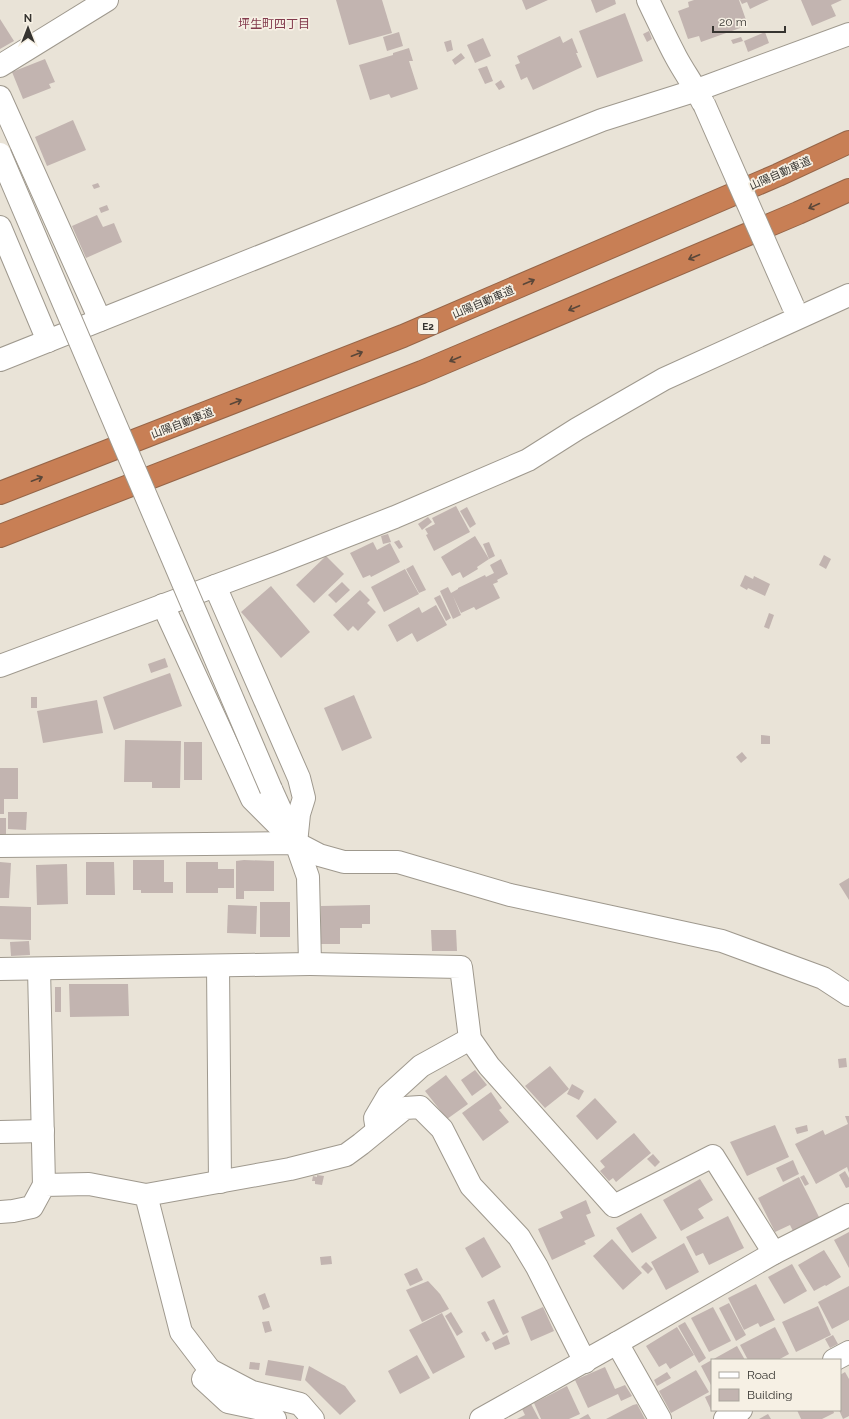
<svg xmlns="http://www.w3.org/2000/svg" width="849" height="1419" font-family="Raleway,'Noto Sans JP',sans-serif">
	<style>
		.building { fill: #c2b4b0 }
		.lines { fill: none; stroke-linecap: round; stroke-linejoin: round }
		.minor-casing { stroke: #9f998e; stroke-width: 24 }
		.highway-casing { stroke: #956548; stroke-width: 24 }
		.minor { stroke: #fff; stroke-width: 22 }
		.highway { stroke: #c87f55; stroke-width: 22 }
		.minor-bridge-casing { stroke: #9f998e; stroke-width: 24; stroke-linecap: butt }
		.minor-bridge { stroke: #fff; stroke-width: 22 }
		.oneway { stroke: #5a4739 }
		.labels { text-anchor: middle; stroke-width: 3.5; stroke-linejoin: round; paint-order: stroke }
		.shield { fill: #f6f0e4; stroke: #706c66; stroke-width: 1 }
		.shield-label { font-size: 10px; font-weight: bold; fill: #363430 }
		.street-label { font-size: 11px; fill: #363430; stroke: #f6f0e4 }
		.neighbourhood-label { font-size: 12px; fill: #833b4d; stroke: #f6f0e4 }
	</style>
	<rect width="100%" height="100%" fill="#e9e3d7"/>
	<!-- building -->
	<g class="building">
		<path d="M336,0H382L392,33L349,45Z"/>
		<path d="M522,0H548L526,10Z"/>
		<path d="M591,0H615L616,4L596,13Z"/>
		<path d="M694,0H739L746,20L741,22L743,27L701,42L699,36L688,39L678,11L689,7L688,2Z"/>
		<path d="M740,0H769L750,9L747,2L742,4Z"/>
		<path d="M801,0H842L831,5L836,16L812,26Z"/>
		<path d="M625,13L643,61L597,78L579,31Z"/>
		<path d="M0,19L14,41L0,49Z"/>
		<path d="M649,31L652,39L647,42L643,34Z"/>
		<path d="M399,32L403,46L387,51L383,37Z"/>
		<path d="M765,32L769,43L748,52L744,41Z"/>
		<path d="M560,36L563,43L572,38L578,53H576L582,67L533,90L527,77L521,80L515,65L520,63L517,56Z"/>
		<path d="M741,37L743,41L733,44L731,40Z"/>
		<path d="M483,38L491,56L475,63L467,45Z"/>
		<path d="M451,40L453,50L447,52L444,42Z"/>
		<path d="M409,48L413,61H409L418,89L391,98L389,94L370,100L359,65L393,55V53Z"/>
		<path d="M461,53L465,58L455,65L452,60Z"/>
		<path d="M45,59L55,82L49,84L51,88L23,99L12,72Z"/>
		<path d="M487,66L493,81L485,84L478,69Z"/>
		<path d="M501,80L505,87L499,90L495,84Z"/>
		<path d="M73,120L86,150L47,166L35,137Z"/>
		<path d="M98,183L100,187L94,189L92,185Z"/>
		<path d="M107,205L109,210L101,213L99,208Z"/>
		<path d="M97,215L103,227L114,223L122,242L86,258L72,226Z"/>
		<path d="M456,506L470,532L434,551L426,535L428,534L425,529L435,524L432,518Z"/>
		<path d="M467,507L476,524L470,528L460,511Z"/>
		<path d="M428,517L432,522L422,530L418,524Z"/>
		<path d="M388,534L391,542L383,544L381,536Z"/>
		<path d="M475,536L489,559L477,567L478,569L463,578L460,572L452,576L441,557Z"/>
		<path d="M399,540L403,547L399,549L394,542Z"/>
		<path d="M373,542L377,550L390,543L400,562L371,577L370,575L363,578L350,553Z"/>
		<path d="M489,542L495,556L489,559L483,544Z"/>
		<path d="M824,555L831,559L826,569L819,565Z"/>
		<path d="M326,556L344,574L314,603L296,585Z"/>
		<path d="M501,559L508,574L497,580L495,575L498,582L493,584L500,598L476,610L474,607L461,613L453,596L461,615L453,619L440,591L448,587L451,593L458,589V588L485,575L486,577L494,573L490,565Z"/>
		<path d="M413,565L426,590L419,593L406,569Z"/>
		<path d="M405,569L419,594L384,612L371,587Z"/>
		<path d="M745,575L753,579L754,576L770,584L765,596L748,588L747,590L740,586Z"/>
		<path d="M342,582L350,590L336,603L328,595Z"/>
		<path d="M271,586L310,632L281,658L241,612Z"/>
		<path d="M360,590L370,600L367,603L376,612L358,631L353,626L348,631L333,615Z"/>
		<path d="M440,595L451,618L446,621L434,598Z"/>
		<path d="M436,605L447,625L417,642L412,633L397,642L388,625L419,607L422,613Z"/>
		<path d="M769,613L774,615L769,629L764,627Z"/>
		<path d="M165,658L168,667L151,673L148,664Z"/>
		<path d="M170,673L182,706L114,730L103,697Z"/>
		<path d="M354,695L372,738L342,751L324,708Z"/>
		<rect x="31" y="697" width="6" height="11"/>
		<path d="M97,700L103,733L43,743L37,711Z"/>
		<path d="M761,735L770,736V744H761Z"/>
		<path d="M125,740L181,741L180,788H152V782H124Z"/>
		<rect x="184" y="742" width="18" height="38"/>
		<path d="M742,752L747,758L741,763L736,757Z"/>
		<path d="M0,768H18V799H4V814H0Z"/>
		<path d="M8,812H27L26,830L8,829Z"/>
		<rect x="0" y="818" width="6" height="16"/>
		<path d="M133,860H164V882H173V893H141V890H133Z"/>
		<path d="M244,860L274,861V891H244V899H236V861Z"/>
		<path d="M0,862L11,863L9,898H0Z"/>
		<path d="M86,862H114L115,895H86Z"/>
		<path d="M186,862H218V869H234V888H218V893H186Z"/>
		<path d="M67,864L68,904L37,905L36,865Z"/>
		<path d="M849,878V900L839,884Z"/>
		<rect x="260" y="902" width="30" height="35"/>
		<path d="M228,905L257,906L256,934L227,933Z"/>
		<path d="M370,905V924H362V928H340V944H321V906Z"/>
		<path d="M0,906L31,907V940L0,939Z"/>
		<path d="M431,930H456L457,951H432Z"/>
		<path d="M29,941L30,955L11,956L10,942Z"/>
		<path d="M69,984H128L129,1016L70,1017Z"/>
		<rect x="55" y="987" width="6" height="25"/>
		<path d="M846,1058L847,1067L839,1068L838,1059Z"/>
		<path d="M550,1066L569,1089L545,1108L525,1086Z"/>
		<path d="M475,1070L487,1085L472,1096L461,1080Z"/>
		<path d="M446,1075L468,1104L447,1119L425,1091Z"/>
		<path d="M572,1084L584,1091L579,1100L567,1094Z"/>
		<path d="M491,1092L502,1108L499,1110L509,1122L483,1141L462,1113Z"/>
		<path d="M595,1098L617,1122L597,1140L576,1116Z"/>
		<path d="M845,1116H849V1173L847,1167L816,1184L795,1144L823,1130L825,1135L848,1124Z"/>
		<path d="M775,1125L789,1157L747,1176L730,1142Z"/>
		<path d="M807,1125L808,1131L797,1134L795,1128Z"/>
		<path d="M634,1133L651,1153L616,1182L613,1178L609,1181L600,1171L605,1167L600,1161Z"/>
		<path d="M653,1154L660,1162L655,1167L647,1159Z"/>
		<path d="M793,1160L799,1174L783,1182L776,1168Z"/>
		<path d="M845,1171L849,1178V1187L846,1188L839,1175Z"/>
		<path d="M317,1175L324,1176L322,1185L315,1184V1181H312L313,1176L317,1177Z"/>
		<path d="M804,1175L809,1184L805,1186L800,1177Z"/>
		<path d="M799,1177L819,1217L793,1231L790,1225L775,1232L758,1198Z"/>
		<path d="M700,1179L713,1200L698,1209L704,1218L681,1231L663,1200Z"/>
		<path d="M586,1200L591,1213L586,1215L595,1236L584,1241L586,1244L552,1260L538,1229L563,1218L560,1212Z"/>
		<path d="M641,1213L657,1238L632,1253L616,1228Z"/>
		<path d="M728,1216L744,1248L709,1265L703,1253L696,1256L686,1237Z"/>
		<path d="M849,1232V1268L834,1240Z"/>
		<path d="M484,1237L501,1267L482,1278L465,1248Z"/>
		<path d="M612,1239L642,1273L623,1290L593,1256Z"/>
		<path d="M684,1243L699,1272L666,1290L651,1262Z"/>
		<path d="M824,1250L841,1277L826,1286L825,1285L814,1291L798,1265Z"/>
		<path d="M331,1256L332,1264L321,1265L320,1257Z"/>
		<path d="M646,1262L653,1269L648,1274L641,1267Z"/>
		<path d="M792,1264L807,1291L784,1304L768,1277Z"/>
		<path d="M417,1268L423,1280L410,1286L404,1274Z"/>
		<path d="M428,1281L440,1294L449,1309L422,1322L406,1290Z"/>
		<path d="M756,1284L775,1320L760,1327L758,1323L744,1330L728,1298Z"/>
		<path d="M849,1286V1320L832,1329L818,1302Z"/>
		<path d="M265,1293L270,1307L263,1310L258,1296Z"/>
		<path d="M494,1299L509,1332L503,1335L487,1302Z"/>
		<path d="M729,1303L746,1335L736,1341L719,1308Z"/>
		<path d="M818,1306L831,1335L796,1352L782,1322Z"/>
		<path d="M543,1307L554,1331L531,1341L521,1317Z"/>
		<path d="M713,1307L731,1341L709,1352L691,1318Z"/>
		<path d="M451,1312L463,1332L457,1336L445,1316Z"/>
		<path d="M442,1313L465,1357L433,1374L409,1330Z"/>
		<path d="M269,1321L272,1331L265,1333L262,1322Z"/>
		<path d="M685,1322L706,1358L699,1363L678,1326Z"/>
		<path d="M677,1327L694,1355L670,1369L666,1363L659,1367L646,1346Z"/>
		<path d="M775,1327L789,1354L778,1360H748L740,1345Z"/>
		<path d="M485,1331L490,1340L486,1342L481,1333Z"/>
		<path d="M507,1335L510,1344L495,1350L492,1343Z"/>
		<path d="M833,1335L838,1344L830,1348L825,1339Z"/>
		<path d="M737,1346L745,1360H712V1387L701,1366Z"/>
		<path d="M417,1355L430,1378L400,1394L388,1371Z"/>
		<path d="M268,1360L304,1366L301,1381L265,1375Z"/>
		<path d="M250,1362L260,1363L259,1370L249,1369Z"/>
		<path d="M309,1366L345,1386L356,1401L340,1415L305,1380Z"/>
		<path d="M605,1367L615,1389L625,1385L632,1396L621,1401L618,1394L588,1408L575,1380Z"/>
		<path d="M696,1370L709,1392L671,1413L659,1391Z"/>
		<path d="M667,1372L671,1378L657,1386L654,1380Z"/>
		<path d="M845,1372L849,1379V1416L843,1419L839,1410H840V1375Z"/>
		<path d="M567,1386L580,1414L569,1419H541L534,1403Z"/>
		<path d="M712,1394V1412L705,1397Z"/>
		<path d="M531,1404L539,1419H517L525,1415L522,1409Z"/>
		<path d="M637,1404L645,1419H606L633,1405Z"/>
		<path d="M797,1410H833L834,1413L822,1419H801Z"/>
		<path d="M588,1414L591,1419H579Z"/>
		<path d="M768,1414L771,1419H759Z"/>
	</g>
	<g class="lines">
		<defs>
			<g id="minor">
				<path d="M648,0C657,19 666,38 676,57C684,72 695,87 703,103"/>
				<path d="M0,66L107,0"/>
				<path d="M0,97L100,320"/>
				<path d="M0,227L48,341"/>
				<path d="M0,360L602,120L697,90L849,34"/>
				<path d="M215,586L299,778L304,798L299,814L296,843"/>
				<path d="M0,666L277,563L395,517L528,460L577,429L664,379L849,295"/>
				<path d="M271,789L290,831"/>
				<path d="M0,846L296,843L319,855L344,862H398L510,895L722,941L823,978L849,995"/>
				<path d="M310,964L461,967L470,1039L489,1066L614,1206L713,1156L774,1253"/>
				<path d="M218,966L220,1182"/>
				<path d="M0,969L310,964L308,877L296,843L252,799L163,605"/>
				<path d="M39,969L44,1185"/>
				<path d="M377,1130L375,1118L388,1096L421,1066L470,1039"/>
				<path d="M0,1132L43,1131"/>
				<path d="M146,1195L290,1169L346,1155L361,1144L405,1108L420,1107L442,1129L471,1186L519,1237L537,1267L585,1362"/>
				<path d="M0,1212L13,1211L32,1207L44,1185L89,1184L146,1195L181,1332L210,1370L252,1392L300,1404L313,1419"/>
				<path d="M617,1343L660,1419"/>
				<path d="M834,1360L849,1352"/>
				<path d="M210,1370L203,1379L228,1402L266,1410L275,1419"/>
				<path d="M481,1419L617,1343L774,1253L849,1215"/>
				<path d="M725,1419L741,1410"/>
			</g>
			<g id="highway">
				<path d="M0,493L403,336L778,175L849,142"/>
				<path d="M0,536L422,372L798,213L849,190"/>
			</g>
		</defs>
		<!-- minor casing -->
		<use href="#minor" class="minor-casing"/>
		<!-- highway casing -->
		<use href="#highway" class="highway-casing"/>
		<!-- minor -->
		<use href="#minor" class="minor"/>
		<!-- highway -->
		<use href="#highway" class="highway"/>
		<defs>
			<g id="minor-bridge">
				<path d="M704,104L793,306"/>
				<path d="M0,154L271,789"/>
			</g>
		</defs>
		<!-- minor-bridge casing -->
		<use href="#minor-bridge" class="minor-bridge-casing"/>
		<!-- minor-bridge -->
		<use href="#minor-bridge" class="minor-bridge"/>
	</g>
	<!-- one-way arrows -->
	<defs><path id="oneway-shaft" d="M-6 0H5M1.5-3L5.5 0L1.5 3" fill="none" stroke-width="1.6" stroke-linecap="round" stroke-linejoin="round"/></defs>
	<g class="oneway">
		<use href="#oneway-shaft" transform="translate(814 206) rotate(155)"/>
		<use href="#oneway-shaft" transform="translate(694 257) rotate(157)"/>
		<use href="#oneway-shaft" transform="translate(529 282) rotate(-23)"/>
		<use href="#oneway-shaft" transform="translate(574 308) rotate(157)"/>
		<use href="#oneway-shaft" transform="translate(357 354) rotate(-21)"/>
		<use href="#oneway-shaft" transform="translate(455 359) rotate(157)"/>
		<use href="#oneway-shaft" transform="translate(236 402) rotate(-21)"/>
		<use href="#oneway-shaft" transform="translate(37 479) rotate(-21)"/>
	</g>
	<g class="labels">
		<!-- shield labels -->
		<rect class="shield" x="418" y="318" width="20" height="16" rx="3"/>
		<g class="shield-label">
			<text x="428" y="330">E2</text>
		</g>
		<!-- street labels -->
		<g class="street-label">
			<text transform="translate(780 173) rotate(-24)" y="4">山陽自動車道</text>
			<text transform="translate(483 302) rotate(-23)" y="4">山陽自動車道</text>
			<text transform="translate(182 423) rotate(-21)" y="4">山陽自動車道</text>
		</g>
		<!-- neighbourhood labels -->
		<g class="neighbourhood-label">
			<text x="274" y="28">坪生町四丁目</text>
		</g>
	</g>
	<!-- legend -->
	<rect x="711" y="1359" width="130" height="52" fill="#f6f0e4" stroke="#a9a59c"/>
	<rect x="719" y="1372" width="20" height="6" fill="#ffffff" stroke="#a9a59c"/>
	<text x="747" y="1379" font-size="12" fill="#363430">Road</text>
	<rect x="719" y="1389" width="20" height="12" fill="#c2b4b0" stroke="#a9a59c"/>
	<text x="747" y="1399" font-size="12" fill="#363430">Building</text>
	<!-- north arrow -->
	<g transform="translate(28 28)" stroke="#f6f0e4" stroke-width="3" paint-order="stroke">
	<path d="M0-3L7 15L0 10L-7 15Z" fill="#363430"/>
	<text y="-6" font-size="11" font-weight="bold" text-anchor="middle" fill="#363430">N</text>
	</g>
	<!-- scale -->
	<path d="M713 26v6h72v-6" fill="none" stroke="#363430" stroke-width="2"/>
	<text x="719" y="26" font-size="12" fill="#363430" stroke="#f6f0e4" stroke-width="3" paint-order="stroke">20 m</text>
</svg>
